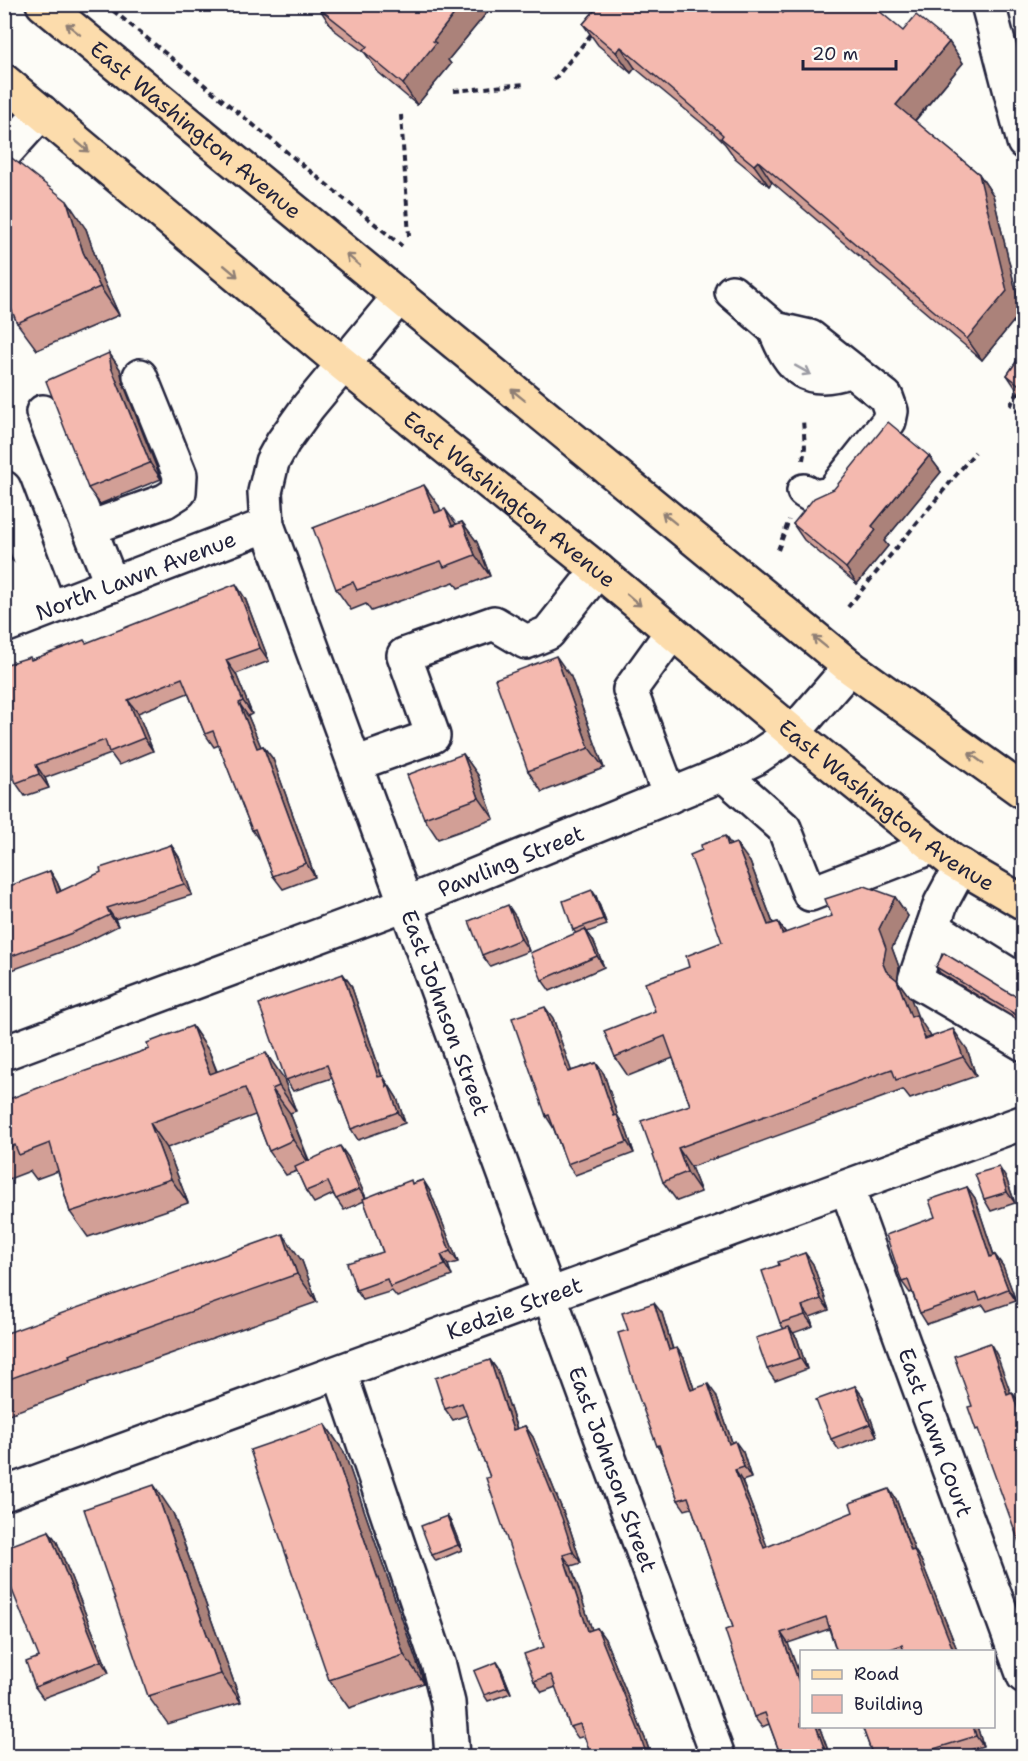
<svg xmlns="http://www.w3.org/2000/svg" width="1028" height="1761" font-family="'Shantell Sans',sans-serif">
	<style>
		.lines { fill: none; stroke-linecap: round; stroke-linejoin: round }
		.minor-casing { stroke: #22223b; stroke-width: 38 }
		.major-casing { stroke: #22223b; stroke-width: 38 }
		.path { stroke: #22223b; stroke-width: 4; stroke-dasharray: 6 4.5; stroke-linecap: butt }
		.minor { stroke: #fdfcf7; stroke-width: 33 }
		.major { stroke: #fcdcac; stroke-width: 33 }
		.wall { fill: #d29f96; stroke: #22223b; stroke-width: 1.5 }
		.shaded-wall { fill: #ab827a; stroke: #22223b; stroke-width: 1.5 }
		.building { fill: #f4b9af; stroke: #22223b; stroke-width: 1.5 }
		.oneway { stroke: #8f7f74 }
		.oneway2 { stroke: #9a9aa2 }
		.labels { text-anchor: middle; stroke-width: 5; stroke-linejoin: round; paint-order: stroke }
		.street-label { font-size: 22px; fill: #22223b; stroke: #fdfcf7 }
	</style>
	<rect width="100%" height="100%" fill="#fdfcf7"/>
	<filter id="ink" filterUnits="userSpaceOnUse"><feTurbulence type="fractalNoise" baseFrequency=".0167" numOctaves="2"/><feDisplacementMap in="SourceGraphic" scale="12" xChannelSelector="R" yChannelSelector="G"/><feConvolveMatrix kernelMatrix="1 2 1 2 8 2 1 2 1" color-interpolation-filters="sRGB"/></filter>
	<g filter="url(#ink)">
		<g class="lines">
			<defs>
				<g id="minor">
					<path d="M988,4L1024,142"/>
					<path d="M4,154L42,112"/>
					<path d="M732,292L775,329L810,337L886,397L891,411L889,421L831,494L814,497L804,491"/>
					<path id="s1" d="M399,297L308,407L283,442L272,462L265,492L267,525L718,1756"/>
					<path d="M775,329C791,370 807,386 851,370"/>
					<path d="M43,412L112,585"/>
					<path d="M4,488L49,608"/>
					<path d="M90,528L165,501L179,492L180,475L140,376"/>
					<path d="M4,576L21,619"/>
					<path id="s2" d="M4,626L267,525"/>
					<path d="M355,764L433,736L404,655L494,623L526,642L548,633L598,570"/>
					<path d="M723,774L784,828L810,894L934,846"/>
					<path d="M670,796L630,690L672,632"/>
					<path d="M961,866L941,903L915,980L1024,1044"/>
					<path d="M933,927L1024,984"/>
					<path id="s3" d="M4,1053L405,904L723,774L754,759L793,733L850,667"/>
					<path id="s4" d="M847,1188L1024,1676"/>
					<path d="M340,1373L439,1666L448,1703L452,1756"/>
					<path id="s5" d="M4,1494L1024,1122"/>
				</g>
				<g id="major">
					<path id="s6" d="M43,4L850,667L1024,792"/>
					<path id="s7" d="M4,81L344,365L598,570L793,733L952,861L1024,903"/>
				</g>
			</defs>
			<!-- minor casing -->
			<use href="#minor" class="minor-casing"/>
			<!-- major casing -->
			<use href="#major" class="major-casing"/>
			<!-- path -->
			<g class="path">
				<path d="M105,4L402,246"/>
				<path d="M554,80L593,32"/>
				<path d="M454,91L525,84"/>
				<path d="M401,115L409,236"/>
				<path d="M1024,383L1011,404L1024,416"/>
				<path d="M803,460L805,447L803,420"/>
				<path d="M778,550L789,520"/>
				<path d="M848,607L975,452"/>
			</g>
			<!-- minor -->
			<use href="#minor" class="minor"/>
			<!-- major -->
			<use href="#major" class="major"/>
		</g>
		<!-- wall -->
		<g class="wall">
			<path d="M320,4H494L448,60L451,64L417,105L378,72L365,53L333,29L319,8L321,5Z"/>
			<path d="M600,4H787L788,7L903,31L949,42L963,63L915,121L979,174L993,195L1021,312L982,360L772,182L769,186L735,158L725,144L715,134L635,68L631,73L598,45L583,24Z"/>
			<path d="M4,152L86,229L103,279L119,315L37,350L17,323L10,306L4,308Z"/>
			<path d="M1023,352V398L1021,396L1007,375Z"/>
			<path d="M109,353L120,369L123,383L161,479L100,504L88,488Z"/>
			<path d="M929,456L941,472L884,541L888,546L857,584L804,540L793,524Z"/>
			<path d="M439,506L440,511L456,524L462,522L477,542L490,576L458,588L454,582L371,611L366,604L351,610L336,589Z"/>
			<path d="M245,598L269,661L236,674L252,714L248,716L261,747L263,746L273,759L315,877L283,889L273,876L261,843L252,830L219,745L214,747L205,734L188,693L138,713L153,751L119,765L111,754L45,778L49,788L25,796L16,783L32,659Z"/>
			<path d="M571,677L604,768L542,792L528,771Z"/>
			<path d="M463,754L478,775L494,819L438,839L424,818Z"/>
			<path d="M171,845L179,857L192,895L115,919L118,926L80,945L4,973V909L7,908L50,871L57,882L61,891Z"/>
			<path d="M731,845L750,862L773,923L778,922L786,933L895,897L908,916L892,948L899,967L897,980L911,999L917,1017L931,1037L967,1049L976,1076L910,1099L903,1090L691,1167L701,1192L677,1201L663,1182L690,1105L673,1058L628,1076L615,1057L655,1011L689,967L722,942Z"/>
			<path d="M596,896L607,925L587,932L593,940L604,967L550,991L542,980L576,933L573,930Z"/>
			<path d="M516,917L529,951L490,966L482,955Z"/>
			<path d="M936,967L1011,994L1020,997L1023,996V1023L940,973Z"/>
			<path d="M343,974L351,985L382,1076L390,1087L397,1098L405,1123L358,1140L351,1129L332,1078L293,1091L286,1080Z"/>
			<path d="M553,1018L571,1071L596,1063L604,1074L618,1117L625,1126L634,1153L575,1175L567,1164L553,1127L546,1116Z"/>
			<path d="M192,1026L209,1051L217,1071L283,1077L296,1111L290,1113L309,1160L348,1157L366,1198L423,1180L430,1191L458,1262L448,1265L452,1276L397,1297L392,1291L363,1300L356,1290L383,1252L364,1201L344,1210L333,1194L314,1203L306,1191L297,1171L286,1175L269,1151L255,1115L167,1148L188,1203L88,1237L70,1212L58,1171L36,1179L30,1171L4,1181V1101L149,1049Z"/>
			<path d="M1006,1178L1015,1203L991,1211L984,1199Z"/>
			<path d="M967,1187L975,1198L994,1255H995L1003,1266L1016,1301L987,1311L983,1305L927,1324L920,1313L912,1292L910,1293L902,1282L935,1217Z"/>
			<path d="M805,1253L813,1264L829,1310L810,1317L813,1326L793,1333L797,1338L807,1369L775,1381L767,1369L784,1329L780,1323L779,1265Z"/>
			<path d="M302,1261L317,1302L88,1383L89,1385L4,1416V1334Z"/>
			<path d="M662,1313L673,1349L684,1358L694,1389L716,1395L732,1442L743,1452L751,1478L742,1481L767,1547L896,1499L915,1551L921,1560L958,1652H837L829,1629L788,1643L801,1726H819L830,1756H781L769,1724L762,1727L754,1717L733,1627L692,1508L685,1510L678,1500L662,1454L657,1446L628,1330Z"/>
			<path d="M490,1360L498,1371L517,1429L525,1426L533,1437L570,1529L581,1563L571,1566L592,1630L597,1628L605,1639L646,1741L651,1756H591L585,1736L578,1738L570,1727L556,1687L542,1692L534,1681L544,1647L490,1477L467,1415L453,1420L445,1409Z"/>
			<path d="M855,1386L863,1397L877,1436L839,1450L831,1439Z"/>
			<path d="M325,1424L344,1452L424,1683L349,1708L329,1680Z"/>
			<path d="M173,1513L241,1702L168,1724L148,1696Z"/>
			<path d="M447,1516L451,1522L462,1550L436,1561L432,1555Z"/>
			<path d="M49,1531L57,1542L109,1673L43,1698L35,1687L39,1657Z"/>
			<path d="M497,1662L501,1668L511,1693L488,1701L484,1695Z"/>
			<path d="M862,1726H977L983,1746L951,1756H873Z"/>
		</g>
		<!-- shaded-wall -->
		<g class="shaded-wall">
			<path d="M462,4H494L448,60L451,64L417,105L403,84L433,41Z"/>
			<path d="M780,4H787L798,33L783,13Z"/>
			<path d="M949,42L963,63L910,126L896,105Z"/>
			<path d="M621,47L635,68L631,73L616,52Z"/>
			<path d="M758,161L772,182L769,186L754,165Z"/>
			<path d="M979,174L993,195L1021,312L982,360L967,339Z"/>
			<path d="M67,201L86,229L103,279L119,315L100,287L83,252Z"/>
			<path d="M109,353L120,369L123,383L161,479L150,463L111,367Z"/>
			<path d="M929,456L941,472L884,541L888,546L857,584L846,568L872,526Z"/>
			<path d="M424,485L439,506L449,534L435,513Z"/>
			<path d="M445,509L460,529L452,526Z"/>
			<path d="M462,522L477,542L490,576L475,555Z"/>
			<path d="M236,584L245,598L269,661L260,648Z"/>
			<path d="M556,656L571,677L604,768L589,748Z"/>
			<path d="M226,660L236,674L252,714L243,701Z"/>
			<path d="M128,700L138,713L153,751L144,738Z"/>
			<path d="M239,703L248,716L267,761L257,748Z"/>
			<path d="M263,746L273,759L315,877L306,863Z"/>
			<path d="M463,754L478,775L494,819L479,798Z"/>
			<path d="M36,765L45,778L49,788L39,774Z"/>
			<path d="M725,836L738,855L728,846Z"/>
			<path d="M736,843L750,862L781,945L768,925Z"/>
			<path d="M171,845L179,857L192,895L184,884Z"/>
			<path d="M50,871L57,882L65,904L57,893Z"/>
			<path d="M592,890L596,896L607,925L603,919Z"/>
			<path d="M895,897L908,916L892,948L899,967L897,983L886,971L883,964L879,929Z"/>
			<path d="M508,905L516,917L529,951L521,939Z"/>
			<path d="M107,908L115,919L118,926L110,915Z"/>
			<path d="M778,922L791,941L782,934Z"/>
			<path d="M585,929L593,940L604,967L597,956Z"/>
			<path d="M343,974L351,985L386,1089L378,1077Z"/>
			<path d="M897,980L911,999L918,1017L930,1035L939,1059L911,1017Z"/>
			<path d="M545,1007L553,1018L576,1084L568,1072Z"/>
			<path d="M192,1026L209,1051L225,1095L210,1074Z"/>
			<path d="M953,1029L967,1049L976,1076L963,1057Z"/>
			<path d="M266,1053L283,1077L296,1111L279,1086Z"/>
			<path d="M596,1063L604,1074L618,1117L625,1126L634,1153L627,1142L614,1116Z"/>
			<path d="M383,1076L397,1098L405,1123L398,1112Z"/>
			<path d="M272,1089L290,1113L310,1165L293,1140Z"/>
			<path d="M150,1123L167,1148L188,1203L171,1179Z"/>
			<path d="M340,1146L348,1157L367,1200L359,1189Z"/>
			<path d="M678,1148L691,1167L701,1192L687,1172Z"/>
			<path d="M999,1167L1006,1178L1015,1203L1007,1192Z"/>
			<path d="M423,1180L430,1191L458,1262L450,1251Z"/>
			<path d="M967,1187L975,1198L998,1268L990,1257Z"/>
			<path d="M283,1234L302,1261L317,1302L297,1274Z"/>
			<path d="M805,1253L813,1264L829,1310L821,1299Z"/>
			<path d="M441,1255L448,1265L452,1276L445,1265Z"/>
			<path d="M995,1255L1003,1266L1016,1301L1008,1289Z"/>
			<path d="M654,1303L662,1313L676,1361L669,1350Z"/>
			<path d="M802,1306L810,1317L813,1326L805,1315Z"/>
			<path d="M789,1327L797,1338L807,1369L800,1358Z"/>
			<path d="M990,1343L997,1355L1015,1405L1007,1394Z"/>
			<path d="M677,1348L684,1358L698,1401L691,1390Z"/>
			<path d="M490,1360L498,1371L521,1442L513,1430Z"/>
			<path d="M708,1384L716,1395L736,1454L729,1444Z"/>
			<path d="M855,1386L863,1397L877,1436L870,1424Z"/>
			<path d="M1012,1392L1020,1403L1023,1413V1424Z"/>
			<path d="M325,1424L344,1452L424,1683L404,1655Z"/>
			<path d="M525,1426L533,1437L570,1529L581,1563L573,1552Z"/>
			<path d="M735,1441L743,1452L751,1478L744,1467Z"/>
			<path d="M735,1470L742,1481L772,1559L764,1548Z"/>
			<path d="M154,1485L173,1513L241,1702L221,1674Z"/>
			<path d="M889,1489L896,1499L915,1551L921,1560L958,1652H954L911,1551Z"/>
			<path d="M447,1516L451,1522L462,1550L458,1545Z"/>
			<path d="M49,1531L57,1542L109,1673L101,1661Z"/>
			<path d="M563,1555L571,1566L596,1642L588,1631Z"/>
			<path d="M597,1628L605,1639L646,1741L651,1756H647Z"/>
			<path d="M781,1633L788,1643L801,1679V1688Z"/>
			<path d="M497,1662L501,1668L511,1693L507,1687Z"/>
			<path d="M816,1726H819L830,1756H827Z"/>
			<path d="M973,1726H977L983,1746L976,1736Z"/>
		</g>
		<!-- building -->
		<g class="building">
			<path d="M322,4H462L433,41L436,43L403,84L363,51L367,46L319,8Z"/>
			<path d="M600,4H780L783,13L790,4H871L903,31L916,15L949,42L896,105L979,174L1007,291L967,339L758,161L754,165L721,138L723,135L700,114L621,47L616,52L583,24Z"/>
			<path d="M4,152L67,201L83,252L100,287L17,323L4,291Z"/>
			<path d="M1023,352V388L1007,375Z"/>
			<path d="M109,353L111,367L150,463L88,488L46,381Z"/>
			<path d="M888,422L929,456L872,526L876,530L846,568L793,524L814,498L834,489Z"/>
			<path d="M424,485L435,513L445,509L452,526L462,522L475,555L444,567L441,561L357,590L353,582L336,589L313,528Z"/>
			<path d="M236,584L260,648L226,660L243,701L239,703L257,748L263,746L306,863L273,876L255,829L252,830L213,731L205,734L182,678L128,700L144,738L109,752L105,740L36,765L39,774L16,783L4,751V665L30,657L31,660L84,640L86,643Z"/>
			<path d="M556,656L589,748L528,771L495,679Z"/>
			<path d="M463,754L479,798L424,818L407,775Z"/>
			<path d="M725,836L728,846L736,843L768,925L778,922L782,934L832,916L825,899L865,886L895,897L879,929L886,948L883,964L886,971L897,980L911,1017L916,1015L925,1039L953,1029L963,1057L896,1080L892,1069L678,1148L687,1172L663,1182L641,1121L690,1105L665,1036L615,1057L604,1031L655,1011L645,983L689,967L686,956L722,942L690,855L702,850L701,845Z"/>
			<path d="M171,845L184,884L107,908L110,915L72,933L4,959V909L7,908L4,901V888L50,871L57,893L101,872L100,868Z"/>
			<path d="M592,890L603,919L573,930L563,901Z"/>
			<path d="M508,905L521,939L482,955L469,921Z"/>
			<path d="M585,929L597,956L542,980L530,953Z"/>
			<path d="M944,953L1011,994L1020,997L1023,996V1019L936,967Z"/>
			<path d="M343,974L378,1077L383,1076L387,1087L389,1086L398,1112L351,1129L327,1065L286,1080L259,1004Z"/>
			<path d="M545,1007L568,1072L596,1063L614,1116L617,1115L627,1142L567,1164L549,1115L546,1116L512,1018Z"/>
			<path d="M192,1026L210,1074L266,1053L279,1086L272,1089L293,1140L269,1151L245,1088L150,1123L171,1179L70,1212L50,1143L19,1155L15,1145L4,1150V1101L51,1083L149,1049L147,1043Z"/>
			<path d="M340,1146L359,1189L336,1199L328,1182L306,1191L295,1167Z"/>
			<path d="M999,1167L1007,1192L984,1199L975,1174Z"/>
			<path d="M411,1180L412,1184L423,1180L450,1251L441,1255L445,1265L390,1287L387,1279L356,1290L347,1263L383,1252L363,1199Z"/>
			<path d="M967,1187L990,1257L995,1255L1008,1289L980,1300L977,1293L920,1313L908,1280L902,1282L886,1235L935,1217L929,1200Z"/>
			<path d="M283,1234L297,1274L69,1355L70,1357L4,1381V1334Z"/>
			<path d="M805,1253L821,1299L802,1306L805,1315L780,1323L762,1271L779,1265L778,1262Z"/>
			<path d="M654,1303L669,1350L677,1348L691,1390L708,1384L729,1444L735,1441L744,1467L735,1470L764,1548L853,1512L850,1503L889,1489L911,1551L914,1550L954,1652H904L902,1645L882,1652H837L826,1617L781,1633L801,1688V1726H816L827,1756H781L765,1713L754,1717L725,1630L733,1627L688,1497L678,1500L659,1445L657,1446L639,1398L618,1333L628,1330L622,1313Z"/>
			<path d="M789,1327L800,1358L767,1369L756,1338Z"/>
			<path d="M990,1343L1007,1394L1012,1392L1023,1424V1553L978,1429L976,1430L968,1407L972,1406L954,1356Z"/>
			<path d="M490,1360L513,1430L525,1426L562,1518L573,1552L563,1555L588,1631L597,1628L638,1729L647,1756H591L580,1724L570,1727L551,1675L534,1681L524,1654L544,1647L486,1478L490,1477L462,1403L445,1409L435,1378Z"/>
			<path d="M855,1386L870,1424L831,1439L816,1400Z"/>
			<path d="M325,1424L404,1655L329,1680L250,1450Z"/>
			<path d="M154,1485L221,1674L148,1696L84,1509Z"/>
			<path d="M447,1516L458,1545L432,1555L421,1526Z"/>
			<path d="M49,1531L101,1661L35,1687L26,1662L39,1657L4,1570V1548Z"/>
			<path d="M497,1662L507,1687L484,1695L474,1671Z"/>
			<path d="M862,1726H973L976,1736L911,1756H873Z"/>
			<path d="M1001,1752L1003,1756H986Z"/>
		</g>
		<!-- one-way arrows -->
		<defs><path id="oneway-shaft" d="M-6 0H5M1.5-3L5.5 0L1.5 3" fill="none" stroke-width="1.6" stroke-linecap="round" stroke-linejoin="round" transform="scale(1.5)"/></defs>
		<g class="oneway">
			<use href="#oneway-shaft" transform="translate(73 29) rotate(-141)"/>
			<use href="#oneway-shaft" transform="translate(82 146) rotate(40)"/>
			<use href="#oneway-shaft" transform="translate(353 260) rotate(-140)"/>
			<use href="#oneway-shaft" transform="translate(231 271) rotate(40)"/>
			<use href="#oneway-shaft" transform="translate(518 395) rotate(-141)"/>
			<use href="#oneway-shaft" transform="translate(669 518) rotate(-141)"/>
			<use href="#oneway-shaft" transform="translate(634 600) rotate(40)"/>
			<use href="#oneway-shaft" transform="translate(820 642) rotate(-141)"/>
			<use href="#oneway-shaft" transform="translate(976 758) rotate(-144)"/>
		</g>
		<use class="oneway2" href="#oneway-shaft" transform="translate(803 370) rotate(29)"/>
	</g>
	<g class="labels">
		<!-- street labels -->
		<g class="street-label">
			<text dy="8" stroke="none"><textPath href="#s6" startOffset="198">East Washington Avenue</textPath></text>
			<text dy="8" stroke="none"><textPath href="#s7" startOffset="656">East Washington Avenue</textPath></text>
			<text dy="8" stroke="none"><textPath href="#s2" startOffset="141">North Lawn Avenue</textPath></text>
			<text dy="8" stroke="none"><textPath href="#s7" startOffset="1142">East Washington Avenue</textPath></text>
			<text dy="8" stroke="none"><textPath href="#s3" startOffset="542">Pawling Street</textPath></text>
			<text dy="8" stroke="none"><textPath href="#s1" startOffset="792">East Johnson Street</textPath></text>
			<text dy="8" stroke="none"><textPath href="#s5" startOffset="543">Kedzie Street</textPath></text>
			<text dy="8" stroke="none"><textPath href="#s4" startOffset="260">East Lawn Court</textPath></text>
			<text dy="8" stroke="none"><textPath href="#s1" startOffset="1278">East Johnson Street</textPath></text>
		</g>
	</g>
	<!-- margin -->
	<rect width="1028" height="1761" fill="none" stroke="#fdfcf7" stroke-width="24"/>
	<rect x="12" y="12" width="1004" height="1737" fill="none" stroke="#22223b" stroke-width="2" filter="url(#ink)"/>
	<!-- legend -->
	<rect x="800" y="1650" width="195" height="78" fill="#fdfcf7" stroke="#a5a5ac" stroke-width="1.5"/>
	<rect x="812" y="1670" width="30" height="9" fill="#fcdcac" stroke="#a5a5ac" stroke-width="1.5"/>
	<text x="854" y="1680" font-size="18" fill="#22223b">Road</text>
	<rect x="812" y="1695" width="30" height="18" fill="#f4b9af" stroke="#a5a5ac" stroke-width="1.5"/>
	<text x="854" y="1710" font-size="18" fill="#22223b">Building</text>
	<!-- scale -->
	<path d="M803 60v9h93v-9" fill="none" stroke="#22223b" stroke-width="3"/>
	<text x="812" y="60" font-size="18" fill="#22223b" stroke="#fdfcf7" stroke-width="4.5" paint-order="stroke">20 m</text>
</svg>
